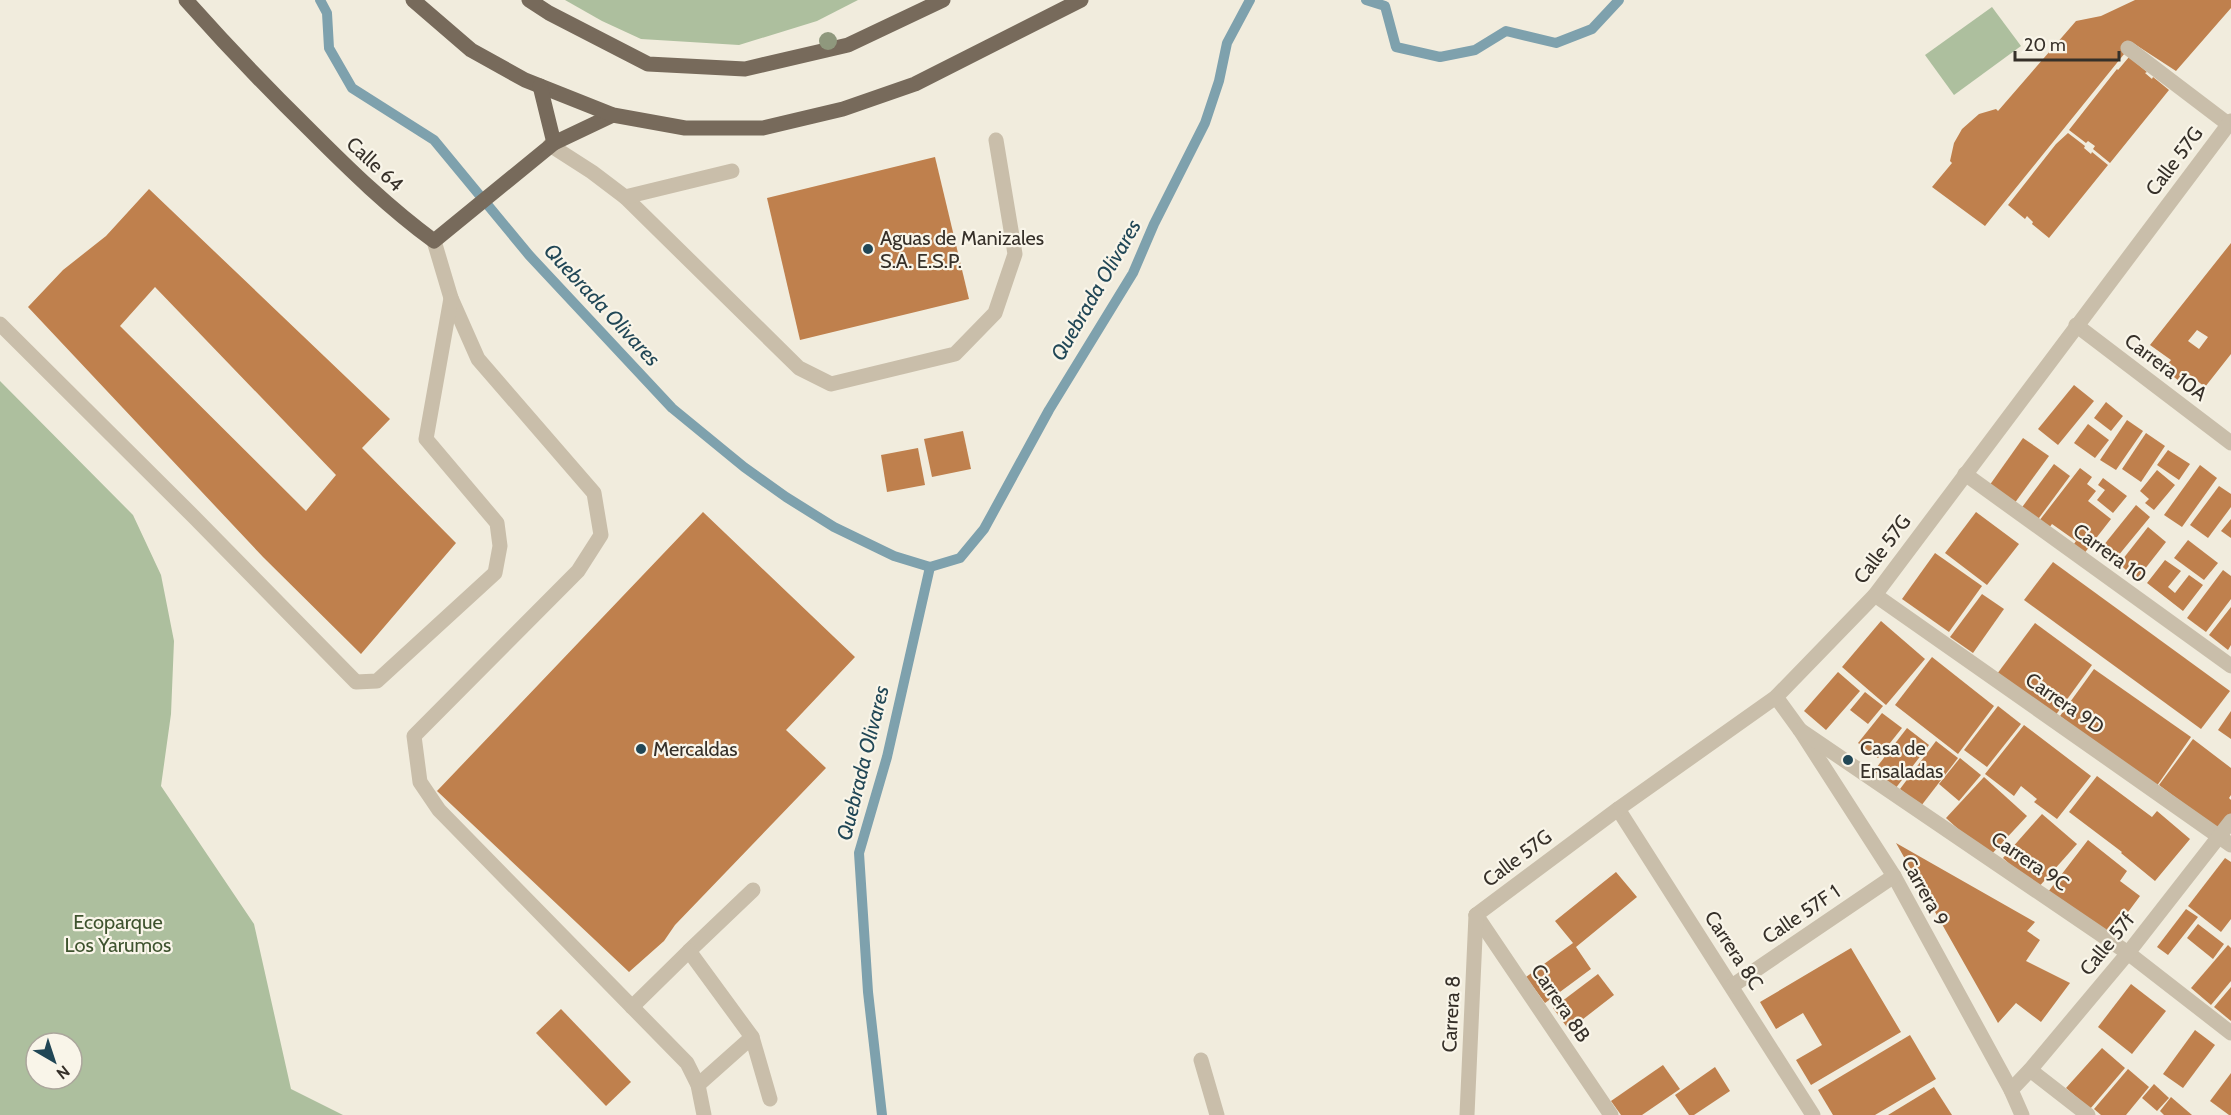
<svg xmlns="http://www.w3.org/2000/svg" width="2231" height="1115" font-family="Cabin,sans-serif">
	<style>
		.green { fill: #adbf9e; fill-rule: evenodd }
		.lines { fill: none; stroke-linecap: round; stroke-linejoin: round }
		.stream { stroke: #7ea1ad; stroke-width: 10 }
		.building { fill: #bf804d; fill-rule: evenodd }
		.minor { stroke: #c9beaa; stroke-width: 15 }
		.major { stroke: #776a5b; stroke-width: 15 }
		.tree { fill: #8f987d }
		.poi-dot { fill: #214756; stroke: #f9f5e9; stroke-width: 2 }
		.labels { text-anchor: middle; stroke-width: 4.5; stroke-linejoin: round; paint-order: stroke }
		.street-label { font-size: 20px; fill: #363029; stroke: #f9f5e9 }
		.poi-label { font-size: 20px; fill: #363029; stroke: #f9f5e9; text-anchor: start }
		.park-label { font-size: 20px; fill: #3e532e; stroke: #f9f5e9 }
		.water-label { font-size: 21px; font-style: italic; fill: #214756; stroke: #f9f5e9 }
	</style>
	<rect width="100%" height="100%" fill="#f1ecdd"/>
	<!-- green -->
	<g class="green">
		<path d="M565,0H858L817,21L739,45L641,39L602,21Z"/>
		<path d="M1992,7L2021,46L1954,95L1925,55Z"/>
		<path d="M0,381L133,515L161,575L174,641L171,714L161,786L254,924L291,1089L343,1115H0ZM36,1043H72V1079H36Z"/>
	</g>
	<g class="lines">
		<!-- stream -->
		<g class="stream">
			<path d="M320,0L327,13L329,48L352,88L434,140L529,255L672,408L744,467L786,497L834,527L894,556L930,567L960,558L984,529L1049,410L1133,273L1154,224L1205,123L1219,81L1227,43L1250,0"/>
			<path d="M1366,0L1385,6L1396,47L1440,57L1475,50L1506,31L1556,43L1592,29L1619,0"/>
			<path d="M882,1115L868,992L859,853L887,757L930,567"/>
		</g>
	</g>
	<!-- building -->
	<g class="building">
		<path d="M2135,0H2231V8L2176,71L2133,43L1985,226L1932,187L1952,163L1950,161L1954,143L1962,129L1979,114L1996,109L1998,111L2076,21L2101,16Z"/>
		<path d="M2129,57L2147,72L2145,73L2152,79L2153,77L2169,90L2110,163L2093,149L2095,146L2088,141L2086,143L2069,130L2117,69L2118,70Z"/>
		<path d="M2068,133L2085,146L2084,148L2091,154L2092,152L2108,165L2049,238L2032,224L2033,222L2027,216L2025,219L2008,205L2056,144Z"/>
		<path d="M935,157L969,299L800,340L767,198Z"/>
		<path d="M149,189L390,419L362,448L456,543L361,654L263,557L28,307L63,270L106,236ZM155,287L336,475L306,511L120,326Z"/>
		<path d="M2231,243V354L2205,387L2186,372L2179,381L2164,369L2171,360L2150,345ZM2197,330L2208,337L2199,349L2188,341Z"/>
		<path d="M2074,385L2094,401L2058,445L2038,429Z"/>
		<path d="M2106,402L2123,416L2111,431L2094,418Z"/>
		<path d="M2127,420L2143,431L2116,470L2100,460Z"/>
		<path d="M2088,424L2109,440L2095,458L2074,443Z"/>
		<path d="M963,431L971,469L932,477L924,439Z"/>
		<path d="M2146,433L2165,446L2141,482L2122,469Z"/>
		<path d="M2023,438L2049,456L2014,504L1989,486Z"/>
		<path d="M918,448L925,485L887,492L881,455Z"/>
		<path d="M2168,450L2190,464L2179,480L2157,465Z"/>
		<path d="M2054,464L2070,476L2036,522L2020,510Z"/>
		<path d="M2200,465L2217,478L2182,527L2164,515Z"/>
		<path d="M2080,468L2092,477L2087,484L2096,491L2088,501L2111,519L2083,555L2072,547L2076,541L2052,524L2049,528L2039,521Z"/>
		<path d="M2157,470L2175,485L2154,510L2145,503L2149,499L2140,491Z"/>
		<path d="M2103,478L2127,496L2113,513L2097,500L2105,490L2098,485Z"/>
		<path d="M2219,486L2231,494V507L2208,538L2190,525Z"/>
		<path d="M2136,505L2150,517L2113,562L2099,551Z"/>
		<path d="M703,512L855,657L786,730L826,768L675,925L664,941L629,972L437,791Z"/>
		<path d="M1976,512L2019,544L1987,585L1945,553Z"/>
		<path d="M2231,519V538L2221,531Z"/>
		<path d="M2148,527L2166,542L2137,579L2119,564Z"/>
		<path d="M2188,540L2218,563L2204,580L2174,558Z"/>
		<path d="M1935,553L1982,586L1949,632L1902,599Z"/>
		<path d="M2165,560L2181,571L2168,587L2175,593L2189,575L2203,585L2183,611L2147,583Z"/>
		<path d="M2053,562L2230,691L2201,729L2024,600Z"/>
		<path d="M2223,570L2231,576V599L2206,632L2187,618Z"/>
		<path d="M1982,594L2004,609L1973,653L1950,637Z"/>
		<path d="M2231,607V645L2228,650L2209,635Z"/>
		<path d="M1881,621L1925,659L1886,705L1842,667Z"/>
		<path d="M2035,623L2092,665L2055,716L1997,674Z"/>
		<path d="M1932,657L1994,706L1958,754L1895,705Z"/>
		<path d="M2094,669L2191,737L2154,790L2060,716Z"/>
		<path d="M1838,672L1860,691L1826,730L1804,711Z"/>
		<path d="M1865,692L1883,706L1868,724L1850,710Z"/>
		<path d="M1998,706L2021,724L1987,767L1964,750Z"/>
		<path d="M2231,711V739L2218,730Z"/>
		<path d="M1882,713L1902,728L1878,758L1858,743Z"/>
		<path d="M2024,725L2091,776L2057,819L2034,802L2037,799L2021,786L2014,796L1985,774Z"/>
		<path d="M1907,728L1929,745L1895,789L1873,772Z"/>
		<path d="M2193,739L2231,768V795L2229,798L2231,800V816L2220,831L2159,785Z"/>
		<path d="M1936,741L1958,758L1921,806L1900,789Z"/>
		<path d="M1960,758L1981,775L1959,801L1939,784Z"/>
		<path d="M2097,776L2152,817L2157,811L2190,839L2155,881L2121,853L2122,852L2069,812Z"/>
		<path d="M1984,777L2027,816L1989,857L1946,818Z"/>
		<path d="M2042,814L2077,844L2037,889L2003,858Z"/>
		<path d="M2088,840L2127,871L2120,881L2140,896L2111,935L2048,892Z"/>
		<path d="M1896,843L2035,922L2027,931L2040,940L2026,961L2070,983L2041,1022L2016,1003L1998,1023Z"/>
		<path d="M2225,858L2231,862V919L2221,932L2188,906Z"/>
		<path d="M1616,872L1637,897L1576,947L1591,969L1545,1003L1526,977L1573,943L1555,921Z"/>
		<path d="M2186,909L2198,917L2168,955L2157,947Z"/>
		<path d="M2198,924L2224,944L2213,959L2187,938Z"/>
		<path d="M2228,945L2231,948V981L2211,1005L2191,988Z"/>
		<path d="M1851,948L1901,1032L1811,1085L1796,1060L1822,1045L1803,1013L1776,1029L1760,1002Z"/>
		<path d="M1598,974L1614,995L1569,1030L1553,1008Z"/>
		<path d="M2131,984L2166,1011L2132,1054L2098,1027Z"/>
		<path d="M2231,987V1021L2214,1007Z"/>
		<path d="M561,1009L631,1082L606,1106L536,1033Z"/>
		<path d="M2195,1030L2215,1045L2183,1088L2163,1074Z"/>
		<path d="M1910,1035L1936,1079L1875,1115H1833L1818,1090Z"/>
		<path d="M2102,1048L2125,1068L2090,1109L2066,1088Z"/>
		<path d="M1663,1065L1680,1089L1642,1115H1621L1611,1101Z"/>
		<path d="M1715,1067L1730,1091L1694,1115H1689L1675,1095Z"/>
		<path d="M2128,1069L2149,1087L2126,1115H2101L2094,1109Z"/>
		<path d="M2231,1073V1115H2229L2210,1101Z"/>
		<path d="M2154,1084L2169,1098L2157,1111L2142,1098Z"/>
		<path d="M1934,1087L1952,1115H1888Z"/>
		<path d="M2171,1097L2192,1115H2164L2160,1111Z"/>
	</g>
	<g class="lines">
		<!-- minor -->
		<g class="minor">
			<path d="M2128,48L2228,124"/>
			<path d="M550,145L592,172L625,197L799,368L831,384L955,354L995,313L1015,254L996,140"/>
			<path d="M625,197L732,171"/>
			<path d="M434,241L451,298L478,359L594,493L601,535L578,571L414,736L420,782L439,810L687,1063L698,1085L704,1115"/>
			<path d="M0,324L194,517L356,682L377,681L495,573L500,546L497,523L426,439L451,298"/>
			<path d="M2076,325L2231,443"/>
			<path d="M1965,474L2231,666"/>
			<path d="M1875,595L2231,845"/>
			<path d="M1776,697L1800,730L1894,876L2011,1090L2022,1115"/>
			<path d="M1800,730L2128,953L2231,1033"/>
			<path d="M1618,809L1813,1115"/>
			<path d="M1476,915L1618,809L1776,697L1875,595L2231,121"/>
			<path d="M1476,915L1611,1115"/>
			<path d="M689,951L753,890"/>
			<path d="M1732,986L1894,876"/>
			<path d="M632,1007L689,951L752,1037L698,1085"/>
			<path d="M752,1037L770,1099"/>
			<path d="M1201,1060L1217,1115"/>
			<path d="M2030,1070L2088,1115"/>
			<path d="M2011,1090L2030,1070L2128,953L2231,821"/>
			<path d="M1467,1115L1476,915"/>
		</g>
		<!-- major -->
		<g class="major">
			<path d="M186,0C226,45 267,88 310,130C350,170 389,208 434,241L554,143L613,115"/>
			<path d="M413,0L471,50L525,80L613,115L685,128H763L843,109L915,84L1081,0"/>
			<path d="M529,0L549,13L648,64L745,69L848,45L943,0"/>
			<path d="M540,86L554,143"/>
		</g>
	</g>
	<!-- trees -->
	<circle class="tree" cx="828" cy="41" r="9"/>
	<!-- markers -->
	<g class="poi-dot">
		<circle cx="868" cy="249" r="6"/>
		<circle cx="641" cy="749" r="6"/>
		<circle cx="1848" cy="760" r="6"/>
	</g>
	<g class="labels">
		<!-- street labels -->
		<g class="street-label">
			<text transform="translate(2174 161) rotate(-53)" y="7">Calle 57G</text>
			<text transform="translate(375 164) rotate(43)" y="7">Calle 64</text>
			<text transform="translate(2166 367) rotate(37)" y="7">Carrera 10A</text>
			<text transform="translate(1882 549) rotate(-53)" y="7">Calle 57G</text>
			<text transform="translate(2110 553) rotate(36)" y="7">Carrera 10</text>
			<text transform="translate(2065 703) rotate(35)" y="7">Carrera 9D</text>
			<text transform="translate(1517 858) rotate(-37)" y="7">Calle 57G</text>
			<text transform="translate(2030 861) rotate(34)" y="7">Carrera 9C</text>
			<text transform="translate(1925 891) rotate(61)" y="7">Carrera 9</text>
			<text transform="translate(1801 914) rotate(-34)" y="7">Calle 57F 1</text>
			<text transform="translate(2107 944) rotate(-51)" y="7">Calle 57f</text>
			<text transform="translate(1734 950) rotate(57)" y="7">Carrera 8C</text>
			<text transform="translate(1561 1003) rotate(56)" y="7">Carrera 8B</text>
			<text transform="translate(1451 1014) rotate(-87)" y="7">Carrera 8</text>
		</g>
		<!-- poi labels -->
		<g class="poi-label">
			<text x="880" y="245">Aguas de Manizales<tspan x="880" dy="23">S.A. E.S.P.</tspan></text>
			<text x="1860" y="755">Casa de<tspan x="1860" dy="23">Ensaladas</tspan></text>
			<text x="653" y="756">Mercaldas</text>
		</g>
		<!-- park labels -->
		<g class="park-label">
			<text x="118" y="929">Ecoparque<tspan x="118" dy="23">Los Yarumos</tspan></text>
		</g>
		<!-- water labels -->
		<g class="water-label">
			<text transform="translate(1096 290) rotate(-60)" y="7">Quebrada Olivares</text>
			<text transform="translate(602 305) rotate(47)" y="7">Quebrada Olivares</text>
			<text transform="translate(863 763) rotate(-76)" y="7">Quebrada Olivares</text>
		</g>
	</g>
	<!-- north arrow -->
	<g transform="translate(54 1061) rotate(141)"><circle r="28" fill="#f9f5e9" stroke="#aba69c" stroke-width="1.5"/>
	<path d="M0-4.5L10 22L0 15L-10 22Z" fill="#214756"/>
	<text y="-9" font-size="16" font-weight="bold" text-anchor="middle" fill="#363029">N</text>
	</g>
	<!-- scale -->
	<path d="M2015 51v9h104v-9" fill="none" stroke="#363029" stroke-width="3"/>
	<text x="2024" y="51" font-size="18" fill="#363029" stroke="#f9f5e9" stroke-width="4.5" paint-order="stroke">20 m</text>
</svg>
